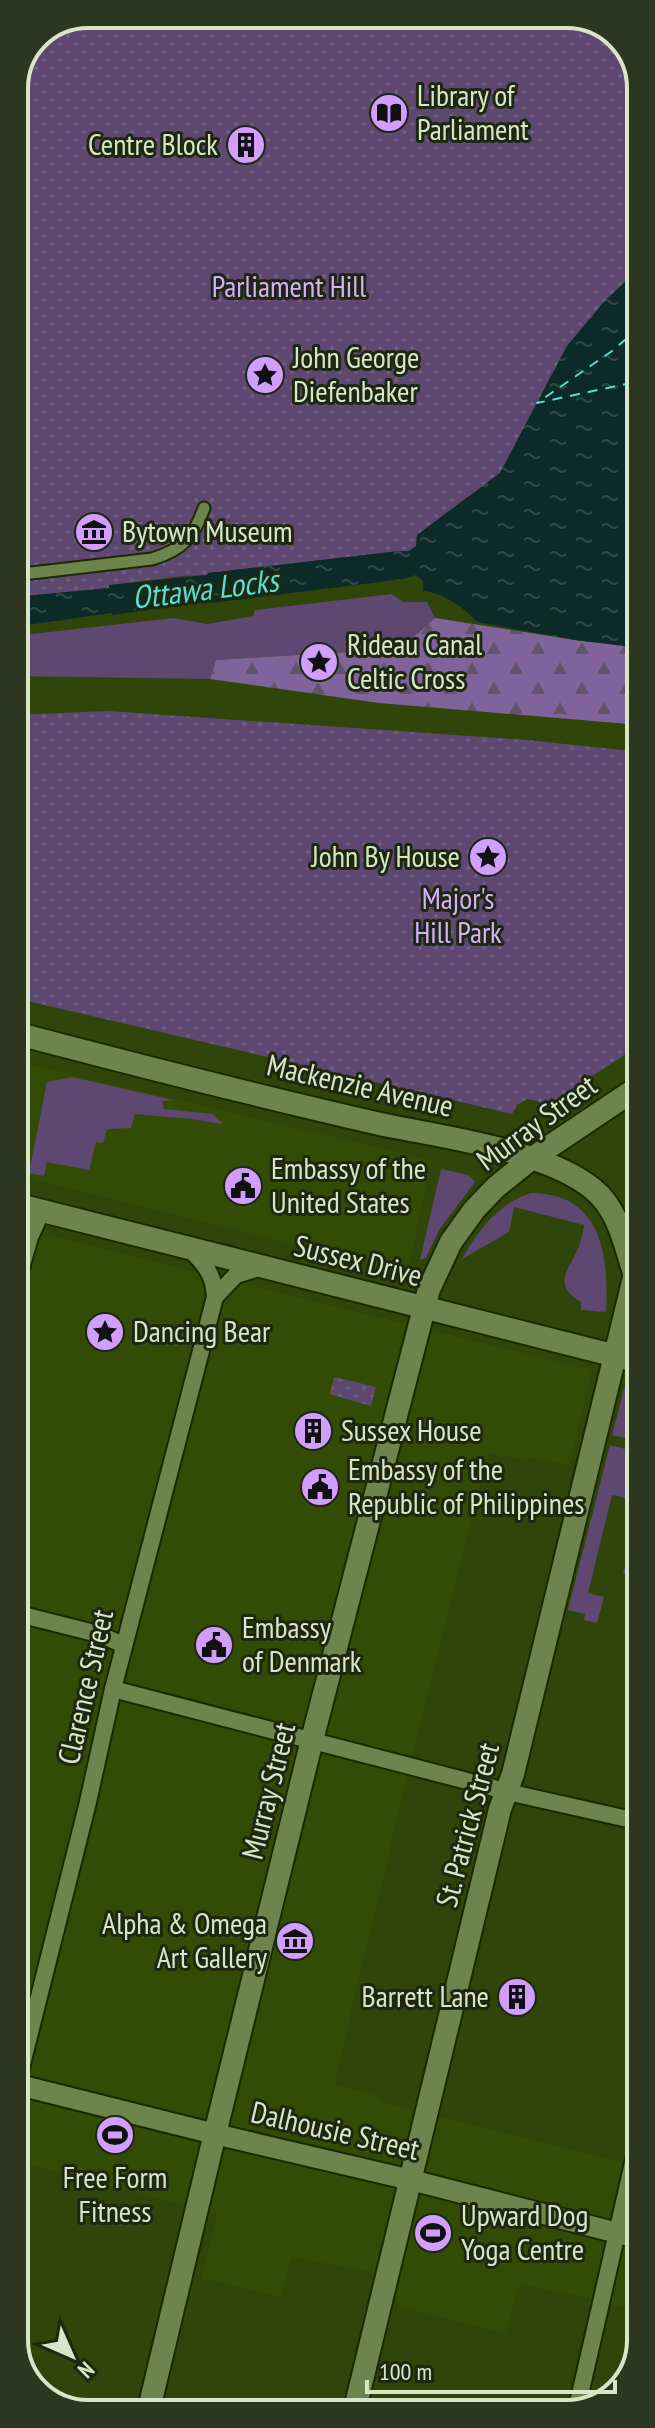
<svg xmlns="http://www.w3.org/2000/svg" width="655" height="2428" font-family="'PT Sans Narrow',sans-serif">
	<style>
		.built { fill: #334c05 }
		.grass { fill: #5e4872 }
		.forest { fill: url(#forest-firs) }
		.park { fill: url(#park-dots) }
		.water { fill: url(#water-ripples) }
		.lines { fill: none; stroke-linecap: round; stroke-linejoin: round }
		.ferry { stroke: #54ded4; stroke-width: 2; stroke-dasharray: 10 8; stroke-linecap: butt }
		.pedestrian-casing { stroke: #1a2a00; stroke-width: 15 }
		.minor-casing { stroke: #1a2a00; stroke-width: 20 }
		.tertiary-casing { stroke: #1a2a00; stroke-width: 24 }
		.secondary-casing { stroke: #1a2a00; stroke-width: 26 }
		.pedestrian { stroke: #6d854c; stroke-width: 11 }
		.minor { stroke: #6d854c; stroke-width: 16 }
		.tertiary { stroke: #6d854c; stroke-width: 20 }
		.secondary { stroke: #6d854c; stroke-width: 22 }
		.labels { text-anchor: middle; stroke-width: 6; stroke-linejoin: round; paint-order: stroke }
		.poi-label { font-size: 30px; fill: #d8e6c8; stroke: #1e2810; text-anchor: start }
		.park-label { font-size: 30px; fill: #d7adfd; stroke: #1e2810 }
		.street-label { font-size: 30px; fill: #d8e6c8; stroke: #1e2810 }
		.water-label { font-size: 32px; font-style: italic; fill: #54ded4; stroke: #1e2810 }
		.rim { fill: none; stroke: #d8e6c8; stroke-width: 4 }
	</style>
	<defs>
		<pattern id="forest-firs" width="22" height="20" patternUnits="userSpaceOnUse" patternTransform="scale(2)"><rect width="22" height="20" fill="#80639a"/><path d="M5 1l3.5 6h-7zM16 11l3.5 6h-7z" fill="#60546b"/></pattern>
		<pattern id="park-dots" width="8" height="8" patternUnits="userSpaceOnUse" patternTransform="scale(2)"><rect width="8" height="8" fill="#5e4872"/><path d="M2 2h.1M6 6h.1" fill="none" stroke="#746285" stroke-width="1.8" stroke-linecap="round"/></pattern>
		<pattern id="water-ripples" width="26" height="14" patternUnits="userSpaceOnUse" patternTransform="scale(2)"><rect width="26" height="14" fill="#0c2a27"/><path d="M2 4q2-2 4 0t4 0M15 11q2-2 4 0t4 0" fill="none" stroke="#2f4945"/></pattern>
	</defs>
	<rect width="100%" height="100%" fill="#2f4509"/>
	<!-- built -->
	<g class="built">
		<path d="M15,1061L431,1160L408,1272L15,1175Z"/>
		<path d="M15,1227L592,1370L570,1465L535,1458L523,1460L488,1453L405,1786L334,2084L377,2096V2101L641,2167V2312L579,2296L519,2284L506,2334L403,2307L368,2271L291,2257L281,2297L201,2278L218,2214L15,2161Z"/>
	</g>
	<!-- grass -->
	<g class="grass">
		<path d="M392,594L403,602H427L435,618L400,649L216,660L210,679L14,676V636L174,618L207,624L253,616L255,610Z"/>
		<path d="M72,1077L173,1100L162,1101L164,1109L213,1114L222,1123L221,1124L192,1119L135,1114L131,1128L107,1129L103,1143L96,1142L89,1170L47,1162L44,1176L29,1173L47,1082Z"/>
		<path d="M441,1169L468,1175L475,1182L439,1230L426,1258L420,1260Z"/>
		<path d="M531,1193C602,1193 609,1256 606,1312L581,1310V1302C554,1286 566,1273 577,1251C581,1243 583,1233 584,1225L514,1207L509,1232L462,1259C478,1230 499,1203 531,1193Z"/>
		<path d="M629,1383L640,1385V1413H638L631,1423L634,1426L640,1427V1442L612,1435L625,1385Z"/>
		<path d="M610,1445L640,1453V1501L612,1495L588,1593L604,1597L597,1623L584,1620L585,1614L568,1610Z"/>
		<path d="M633,1533L640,1535L635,1556L639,1565L636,1578L623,1574Z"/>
	</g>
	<!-- forest -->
	<path class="forest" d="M435,618L575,640L640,647V725L379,703L210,679L216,660L400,649Z"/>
	<!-- park -->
	<g class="park">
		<path d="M88,14L576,15L616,33L639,73L640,255L631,276L603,303L567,346L500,473L417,535L416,546L409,551H399L208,573V575L182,576L110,585V588L14,597V87L36,35Z"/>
		<path d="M108,711L527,740L640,752V1045L544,1107L538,1101L527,1099L517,1105L512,1114L15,998L14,715Z"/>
		<path d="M334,1377L376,1387L371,1406L330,1394Z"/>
	</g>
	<!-- water -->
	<path class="water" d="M640,255V648L575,640L477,622C465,608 442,592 423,591V581L416,575L403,579L211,603V601L112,615V613L104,614L14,627V597L109,588V585L207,575L208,573L399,551H409L416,546L417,535L500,473L567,346L603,303L631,276Z"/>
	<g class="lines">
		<!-- ferry -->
		<path class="ferry" d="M640,327L612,351L537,403L640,381"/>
		<defs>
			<path id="pedestrian" d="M14,575L152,559C182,550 194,537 204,508"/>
			<g id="minor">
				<path d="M15,1289L30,1237L42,1211"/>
				<path d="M215,1297L236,1275L262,1267"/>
				<path d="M15,1613L98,1634L124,1645"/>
				<path d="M113,1689L521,1795L641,1822"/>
				<path d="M15,2092L88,1802L113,1689L215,1297C214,1274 205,1265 190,1249"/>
				<path d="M576,2412L641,2128"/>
			</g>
			<path id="tertiary" d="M15,2084L215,2134L411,2180L641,2239"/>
			<g id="secondary">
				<path d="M15,1033C136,1065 258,1096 380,1124C441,1137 546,1150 593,1189C619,1210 625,1246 635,1276"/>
				<path d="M15,1204L640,1362"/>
				<path d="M148,2413L211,2150L312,1740L429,1289L451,1242L474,1210L496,1187L531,1159L640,1086"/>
				<path d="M354,2413L500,1809L513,1774L640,1253"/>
			</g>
		</defs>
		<!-- pedestrian casing -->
		<use href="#pedestrian" class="pedestrian-casing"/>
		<!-- minor casing -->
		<use href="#minor" class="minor-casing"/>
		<!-- tertiary casing -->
		<use href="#tertiary" class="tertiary-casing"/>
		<!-- secondary casing -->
		<use href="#secondary" class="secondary-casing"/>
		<!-- pedestrian -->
		<use href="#pedestrian" class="pedestrian"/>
		<!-- minor -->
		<use href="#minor" class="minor"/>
		<!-- tertiary -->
		<use href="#tertiary" class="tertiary"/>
		<!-- secondary -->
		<use href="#secondary" class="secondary"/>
	</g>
	<!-- icons -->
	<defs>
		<symbol id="library-disc" viewBox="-11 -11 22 22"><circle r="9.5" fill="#d19dfe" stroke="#1e2810"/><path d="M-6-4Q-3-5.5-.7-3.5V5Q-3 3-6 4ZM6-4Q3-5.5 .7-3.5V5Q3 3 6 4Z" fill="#111"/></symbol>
		<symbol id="building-disc" viewBox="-11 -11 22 22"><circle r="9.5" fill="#d19dfe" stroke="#1e2810"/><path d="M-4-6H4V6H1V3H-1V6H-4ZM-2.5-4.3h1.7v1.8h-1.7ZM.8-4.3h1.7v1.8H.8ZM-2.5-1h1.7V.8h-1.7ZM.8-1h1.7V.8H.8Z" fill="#111"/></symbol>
		<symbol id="sight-disc" viewBox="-11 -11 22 22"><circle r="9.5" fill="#d19dfe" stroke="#1e2810"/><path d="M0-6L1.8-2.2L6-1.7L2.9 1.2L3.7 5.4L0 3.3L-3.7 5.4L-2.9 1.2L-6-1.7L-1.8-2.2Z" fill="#111"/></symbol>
		<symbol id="museum-disc" viewBox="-11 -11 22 22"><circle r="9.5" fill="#d19dfe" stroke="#1e2810"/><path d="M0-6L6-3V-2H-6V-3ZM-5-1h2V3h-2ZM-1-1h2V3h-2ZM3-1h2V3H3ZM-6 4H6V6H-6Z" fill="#111"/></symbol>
		<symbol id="civic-disc" viewBox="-11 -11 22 22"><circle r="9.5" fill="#d19dfe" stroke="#1e2810"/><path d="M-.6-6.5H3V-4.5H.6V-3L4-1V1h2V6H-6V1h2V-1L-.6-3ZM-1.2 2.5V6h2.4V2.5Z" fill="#111"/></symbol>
		<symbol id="stadium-disc" viewBox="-11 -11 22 22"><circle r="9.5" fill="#d19dfe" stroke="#1e2810"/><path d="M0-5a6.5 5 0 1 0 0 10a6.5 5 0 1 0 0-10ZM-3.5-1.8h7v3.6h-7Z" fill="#111"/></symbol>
	</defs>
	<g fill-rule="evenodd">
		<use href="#library-disc" x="367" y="91" width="44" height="44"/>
		<use href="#building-disc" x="224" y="123" width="44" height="44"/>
		<use href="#sight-disc" x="243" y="353" width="44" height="44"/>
		<use href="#museum-disc" x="72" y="510" width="44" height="44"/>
		<use href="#sight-disc" x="297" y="640" width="44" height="44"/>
		<use href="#sight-disc" x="466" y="835" width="44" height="44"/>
		<use href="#civic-disc" x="221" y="1164" width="44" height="44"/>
		<use href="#sight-disc" x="83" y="1310" width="44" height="44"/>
		<use href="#building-disc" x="291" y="1409" width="44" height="44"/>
		<use href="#civic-disc" x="298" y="1465" width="44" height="44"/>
		<use href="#civic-disc" x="192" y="1623" width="44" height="44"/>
		<use href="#museum-disc" x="273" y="1919" width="44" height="44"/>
		<use href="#building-disc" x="495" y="1975" width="44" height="44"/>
		<use href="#stadium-disc" x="93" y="2113" width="44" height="44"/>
		<use href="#stadium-disc" x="411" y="2211" width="44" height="44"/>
	</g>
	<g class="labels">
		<!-- poi labels -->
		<g class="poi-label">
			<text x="417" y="106">Library of<tspan x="417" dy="34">Parliament</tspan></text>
			<text x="218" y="155" text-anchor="end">Centre Block</text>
			<text x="293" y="368">John George<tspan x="293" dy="34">Diefenbaker</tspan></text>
			<text x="122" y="542">Bytown Museum</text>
			<text x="347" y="655">Rideau Canal<tspan x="347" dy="34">Celtic Cross</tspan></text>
			<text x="460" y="867" text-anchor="end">John By House</text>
			<text x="271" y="1179">Embassy of the<tspan x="271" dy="34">United States</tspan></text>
			<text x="133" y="1342">Dancing Bear</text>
			<text x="341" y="1441">Sussex House</text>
			<text x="348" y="1480">Embassy of the<tspan x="348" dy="34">Republic of Philippines</tspan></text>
			<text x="242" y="1638">Embassy<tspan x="242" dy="34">of Denmark</tspan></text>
			<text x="267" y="1934" text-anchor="end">Alpha &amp; Omega<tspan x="267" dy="34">Art Gallery</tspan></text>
			<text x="489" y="2007" text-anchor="end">Barrett Lane</text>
			<text x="115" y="2188" text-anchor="middle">Free Form<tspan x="115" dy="34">Fitness</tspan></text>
			<text x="461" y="2226">Upward Dog<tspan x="461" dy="34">Yoga Centre</tspan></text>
		</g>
		<!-- park labels -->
		<g class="park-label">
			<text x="289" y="297">Parliament Hill</text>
			<text x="458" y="909">Major's<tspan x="458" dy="34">Hill Park</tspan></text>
		</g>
		<!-- street labels -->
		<g class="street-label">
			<text transform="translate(360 1086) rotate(13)" y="10">Mackenzie Avenue</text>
			<text transform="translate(537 1123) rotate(-36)" y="10">Murray Street</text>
			<text transform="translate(358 1261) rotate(14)" y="10">Sussex Drive</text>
			<text transform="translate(86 1687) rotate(-77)" y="10">Clarence Street</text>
			<text transform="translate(269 1791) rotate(-76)" y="10">Murray Street</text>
			<text transform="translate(468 1825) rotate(-75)" y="10">St. Patrick Street</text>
			<text transform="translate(335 2131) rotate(13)" y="10">Dalhousie Street</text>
		</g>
		<!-- water labels -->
		<g class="water-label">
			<text transform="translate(205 589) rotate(-7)" y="11">Ottawa Locks</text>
		</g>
	</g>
	<!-- crop -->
	<path d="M0 0H655V2428H0ZM88 28H567A60 60 0 0 1 627 88V2340A60 60 0 0 1 567 2400H88A60 60 0 0 1 28 2340V88A60 60 0 0 1 88 28Z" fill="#2d371f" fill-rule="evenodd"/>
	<path class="rim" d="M88 28H567A60 60 0 0 1 627 88V2340A60 60 0 0 1 567 2400H88A60 60 0 0 1 28 2340V88A60 60 0 0 1 88 28Z"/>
	<!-- north arrow -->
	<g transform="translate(72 2356) rotate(135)" stroke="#1e2810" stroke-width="6" paint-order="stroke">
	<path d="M0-6L14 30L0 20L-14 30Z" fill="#d8e6c8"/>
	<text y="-12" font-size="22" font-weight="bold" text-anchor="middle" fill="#d8e6c8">N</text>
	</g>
	<!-- scale -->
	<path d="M367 2380v12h248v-12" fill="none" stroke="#d8e6c8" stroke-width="4"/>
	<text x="379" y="2380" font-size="24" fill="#d8e6c8" stroke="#1e2810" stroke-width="6" paint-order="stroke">100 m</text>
</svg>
